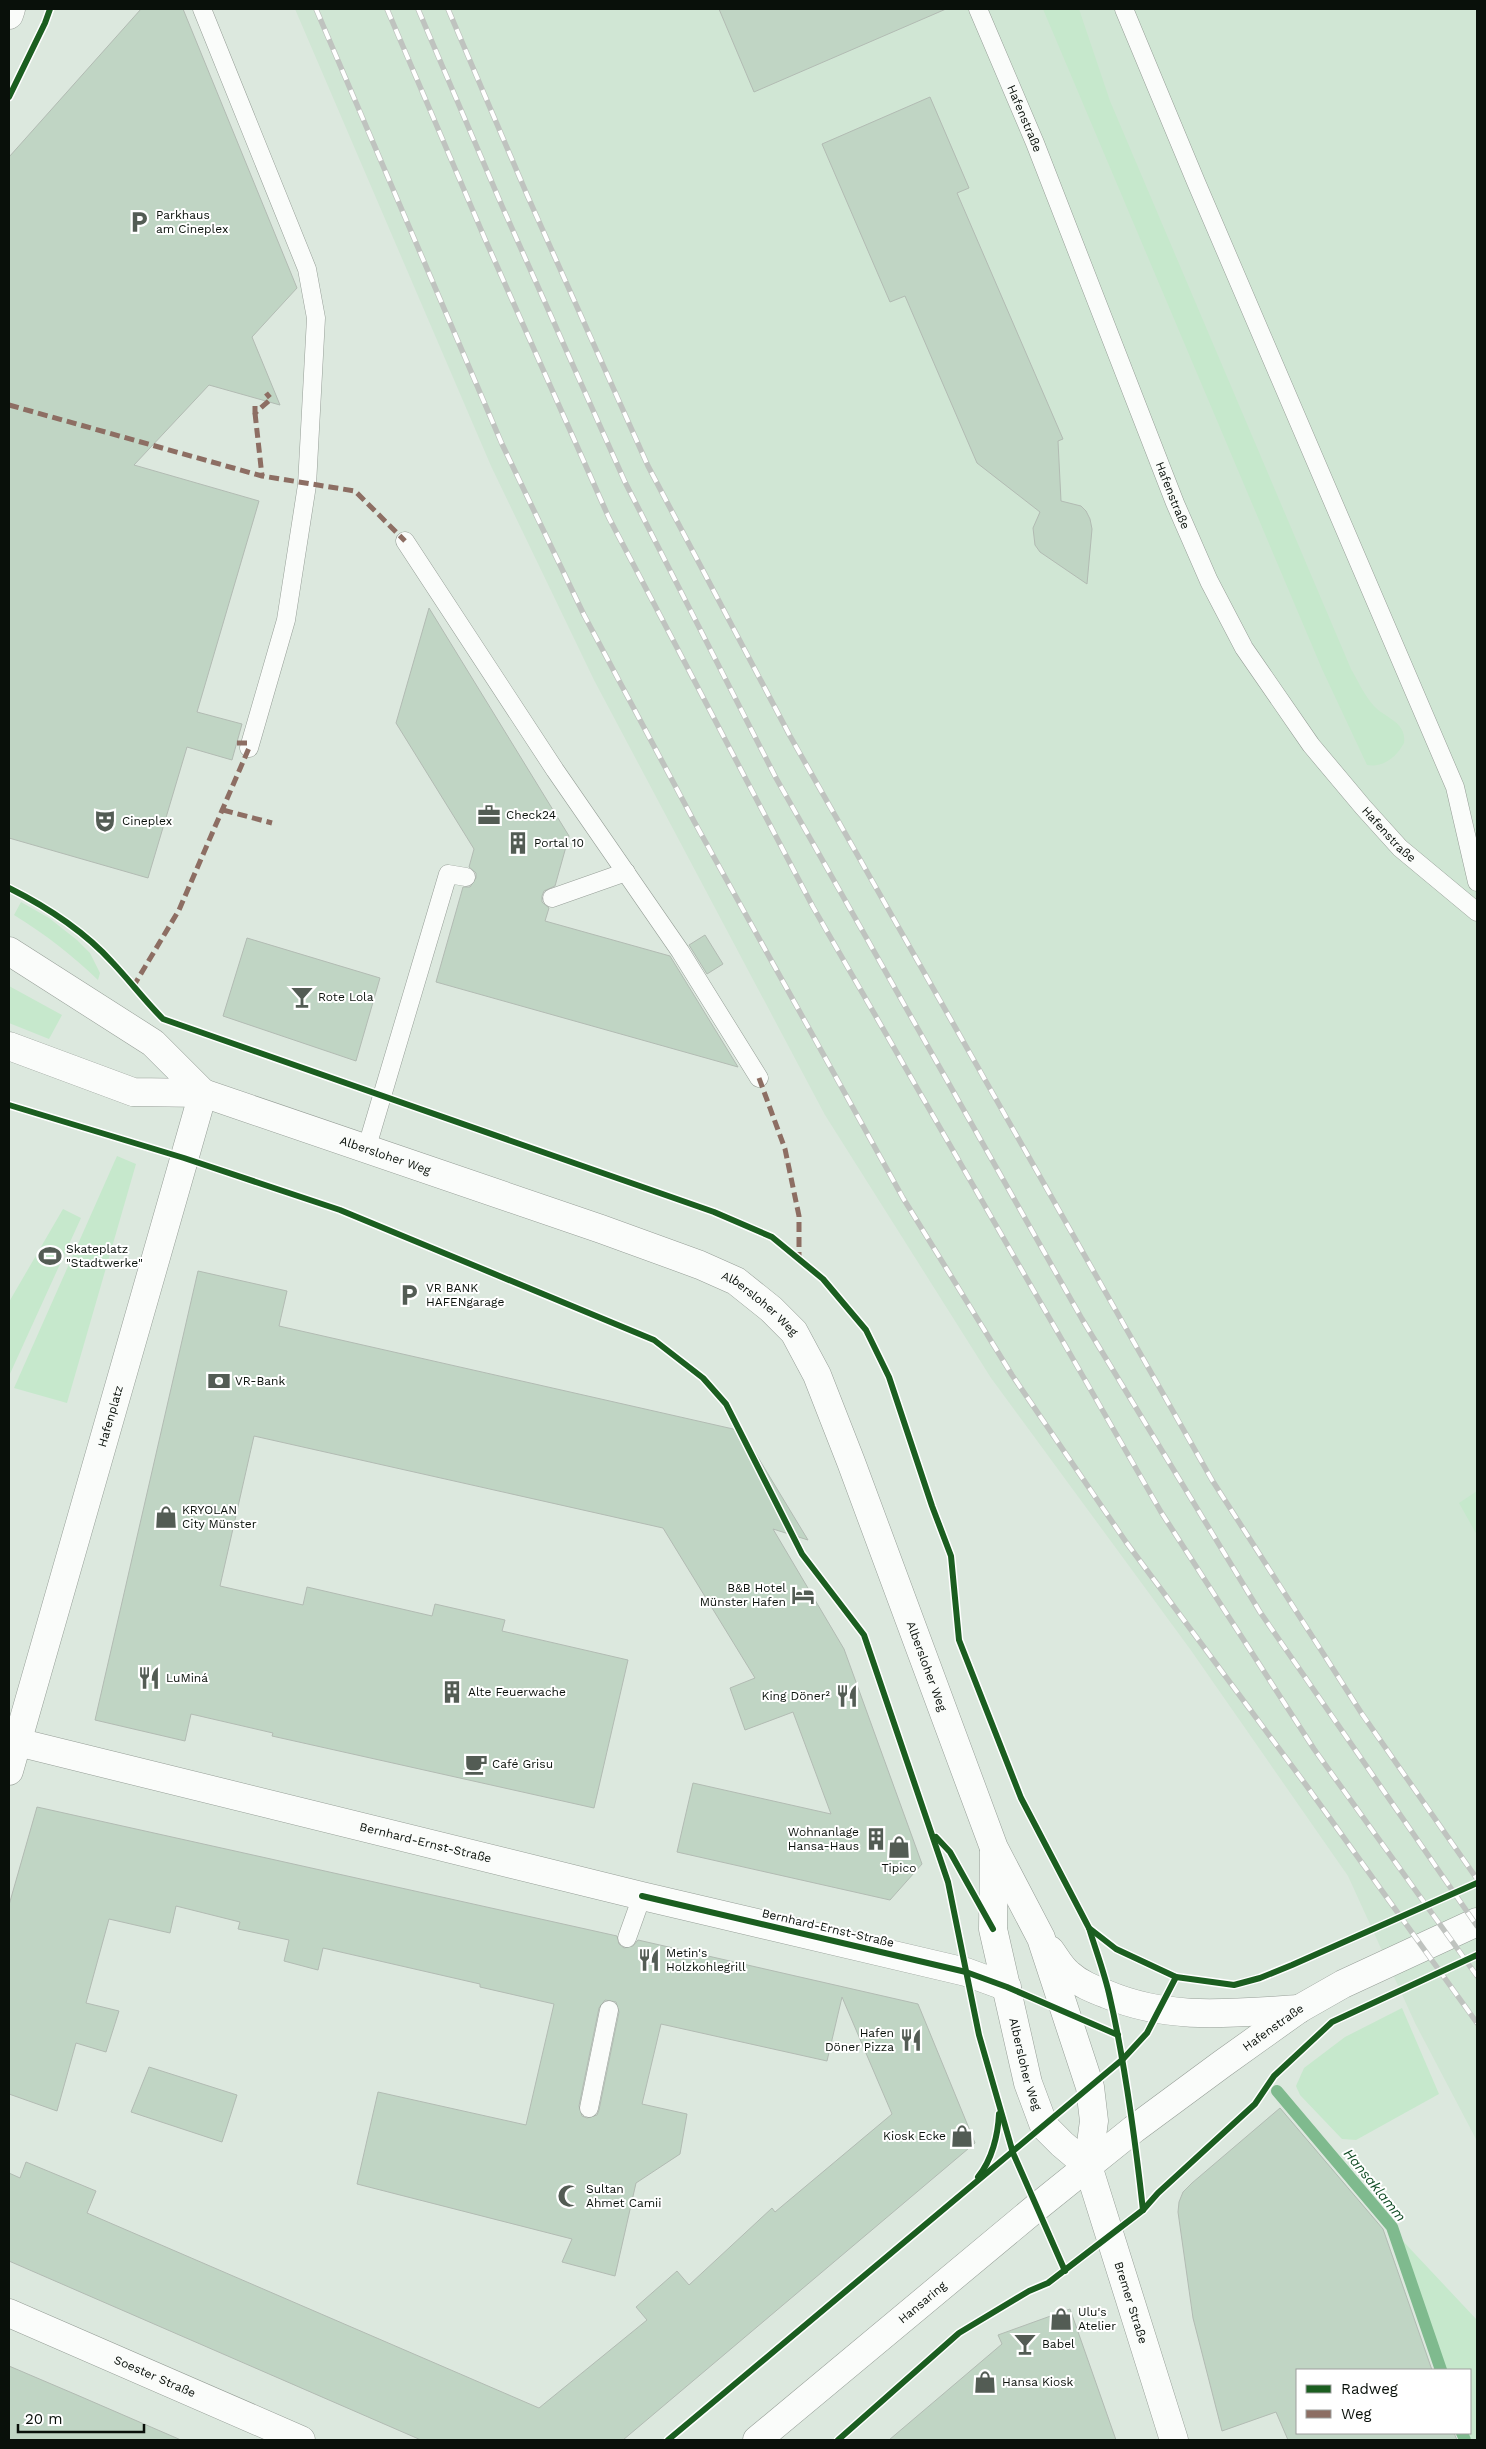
<svg xmlns="http://www.w3.org/2000/svg" width="1486" height="2449" font-family="'Work Sans',sans-serif">
	<style>
		.built { fill: #d0e6d4 }
		.green { fill: #c6e8cc }
		.lines { fill: none; stroke-linecap: round; stroke-linejoin: round }
		.stream { stroke: #7fba8e; stroke-width: 12 }
		.building { fill: #c0d5c4; stroke: #b2bbb3; fill-rule: evenodd }
		.lane-casing { stroke: #969e97; stroke-width: 19 }
		.street-casing { stroke: #969e97; stroke-width: 29 }
		.secondary-casing { stroke: #969e97; stroke-width: 29 }
		.lane { stroke: #fafcfa; stroke-width: 18 }
		.street { stroke: #fafcfa; stroke-width: 28 }
		.secondary { stroke: #fafcfa; stroke-width: 28 }
		.rail-casing { stroke: #bfc3bf; stroke-width: 5.5 }
		.rail { stroke: #fff; stroke-width: 4; stroke-dasharray: 11; stroke-linecap: butt }
		.quiet { stroke: #8d6e63; stroke-width: 5; stroke-dasharray: 10 5; stroke-linecap: butt }
		.cycleway-casing { stroke: #fff; stroke-width: 9 }
		.cycleway { stroke: #1b5e20; stroke-width: 6 }
		.labels { text-anchor: middle; stroke-width: 4; stroke-linejoin: round; paint-order: stroke }
		.street-label { font-size: 12px; fill: #09100a; stroke: #fff }
		.poi-label { font-size: 12px; fill: #09100a; stroke: #fff; text-anchor: start }
		.water-label { font-size: 14px; font-style: italic; fill: #124d26; stroke: #fff }
	</style>
	<rect width="100%" height="100%" fill="#dce8de"/>
	<!-- built -->
	<path class="built" d="M295,9H1477V2141L1415,2023L1348,1876L1190,1649L991,1378L825,1115L594,680L491,466Z"/>
	<!-- green -->
	<g class="green">
		<path d="M1043,9H1079L1110,101L1351,669C1358,681 1364,695 1374,706C1385,718 1407,722 1404,743C1397,756 1384,768 1367,765L1322,669Z"/>
		<path d="M21,902L49,918L77,940L90,953L100,973L98,980C72,955 45,934 14,915Z"/>
		<path d="M9,986L62,1015L49,1039L9,1023Z"/>
		<path d="M117,1156L136,1164L67,1403L14,1388Z"/>
		<path d="M63,1209L81,1218L9,1376V1302Z"/>
		<path d="M1477,1491V1535L1459,1503Z"/>
		<path d="M1402,2008L1439,2094L1356,2140L1342,2139L1300,2095L1296,2086L1304,2068L1345,2037Z"/>
		<path d="M1400,2238L1477,2320V2440H1469L1466,2433H1470V2370H1445Z"/>
	</g>
	<g class="lines">
		<!-- stream -->
		<g class="stream">
			<path d="M1277,2091L1392,2227L1441,2370"/>
			<path d="M1462,2433L1465,2440"/>
		</g>
	</g>
	<!-- building -->
	<g class="building">
		<path d="M141,9H183L297,288L252,337L280,405L209,385L134,465L259,501L197,712L242,724L232,760L187,747L148,878L9,838V157Z"/>
		<path d="M719,9H946L754,92Z"/>
		<path d="M930,97L969,188L957,193L1063,439L1058,441L1061,501L1081,506L1086,511L1090,519L1092,529L1087,584L1040,552L1035,545L1033,528L1040,512L977,463L905,296L890,302L822,144Z"/>
		<path d="M429,608L569,836L555,886L544,891L542,896V902L549,908L545,921L670,956L738,1067L436,982L463,887H470L476,878V873L469,867L474,849L396,723Z"/>
		<path d="M705,935L723,964L707,974L689,945Z"/>
		<path d="M247,938L380,978L356,1061L223,1016Z"/>
		<path d="M198,1271L287,1291L279,1326L742,1431L808,1540L773,1529L844,1649L922,1864L890,1900L677,1852L693,1783L831,1814L793,1712L745,1730L730,1688L755,1678L663,1528L254,1436L220,1586L303,1605L307,1587L432,1616L435,1604L505,1620L502,1631L628,1660L594,1808L272,1736L273,1733L191,1714L185,1741L95,1720Z"/>
		<path d="M37,1807L617,1936L619,1944L624,1948L633,1946L638,1940L918,2004L975,2143L623,2440H421L9,2261V2173L20,2178L26,2162L96,2191L87,2213L539,2408L647,2320L636,2307L677,2271L689,2285L772,2208L775,2212L892,2114L842,1997L827,2061L661,2024L642,2104L687,2114L680,2154L636,2183L615,2276L562,2262L572,2239L357,2184L378,2092L526,2125L554,2004L480,1987V1984L323,1948L318,1970L284,1961L289,1940L238,1929L240,1922L176,1906L170,1933L109,1919L86,2003L119,2011L106,2052L76,2043L57,2111L9,2094V1905ZM605,2000L616,2002L619,2012L599,2110L597,2115L587,2118L582,2116L579,2106L599,2008Z"/>
		<path d="M149,2067L237,2095L222,2142L131,2112Z"/>
		<path d="M1280,2108L1383,2229L1432,2370H1297V2433H1454L1457,2440H1288L1276,2412L1222,2431L1193,2318L1178,2212L1179,2202L1183,2192L1192,2183Z"/>
		<path d="M1070,2309L1116,2440H889L1002,2344L998,2335Z"/>
		<path d="M9,2366L77,2395L181,2440H9Z"/>
	</g>
	<g class="lines">
		<defs>
			<g id="lane">
				<path d="M202,9L307,269L316,318L307,485L286,620L249,748"/>
				<path id="s1" d="M978,9L1035,143L1175,503L1209,581L1244,648L1311,745L1363,807L1400,848L1477,912"/>
				<path d="M1124,9L1196,182L1455,787L1477,882"/>
				<path d="M405,541L555,770L680,951L759,1078"/>
				<path d="M552,898L626,872"/>
				<path d="M366,1150L448,874L466,877"/>
				<path d="M627,1938L642,1896"/>
				<path d="M589,2108L609,2010"/>
			</g>
			<g id="street">
				<path d="M9,15L11,9"/>
				<path id="s2" d="M9,1740L642,1896L966,1972L1007,1987"/>
				<path id="s3" d="M9,1771L203,1093"/>
				<path id="s4" d="M9,2313L301,2440"/>
			</g>
			<g id="secondary">
				<path d="M9,951L153,1043L203,1093"/>
				<path id="s5" d="M9,1046L133,1092L203,1093L601,1229L700,1265L736,1281L771,1309L794,1332L817,1375L851,1462L994,1848L1041,1938L1090,2087L1094,2121L1088,2166L1174,2440"/>
				<path id="s6" d="M994,1852L993,1929L1028,2083L1044,2126L1062,2144L1088,2166"/>
				<path d="M1050,1950C1056,1958 1061,1968 1069,1974C1080,1984 1093,1989 1106,1994C1170,2021 1231,2013 1299,2009"/>
				<path id="s7" d="M757,2440L1037,2207L1134,2129L1222,2064L1299,2009L1343,1984L1477,1922"/>
			</g>
		</defs>
		<!-- lane casing -->
		<use href="#lane" class="lane-casing"/>
		<!-- street casing -->
		<use href="#street" class="street-casing"/>
		<!-- secondary casing -->
		<use href="#secondary" class="secondary-casing"/>
		<!-- lane -->
		<use href="#lane" class="lane"/>
		<!-- street -->
		<use href="#street" class="street"/>
		<!-- secondary -->
		<use href="#secondary" class="secondary"/>
		<defs>
			<g id="rail">
				<path d="M316,9L502,444L584,615L695,823L903,1198L1012,1375L1126,1542L1306,1785L1477,2023"/>
				<path d="M387,9L485,239L609,518L813,907L1161,1512L1314,1749L1477,1976"/>
				<path d="M418,9L502,206L625,482L776,778L1082,1319L1260,1612L1477,1926"/>
				<path d="M448,9L528,197L648,466L790,736L1212,1480L1362,1714L1477,1879"/>
			</g>
		</defs>
		<!-- rail casing -->
		<use href="#rail" class="rail-casing"/>
		<!-- rail -->
		<use href="#rail" class="rail"/>
		<!-- quiet -->
		<g class="quiet">
			<path d="M9,405L262,476L355,491L405,541"/>
			<path d="M255,406V413L271,399L266,393"/>
			<path d="M255,413L262,476"/>
			<path d="M237,743H250"/>
			<path d="M223,810L272,823"/>
			<path d="M133,987L179,910L249,748"/>
			<path d="M759,1078L785,1149L799,1216V1260"/>
		</g>
		<defs>
			<g id="cycleway">
				<path d="M9,97L45,23L50,9"/>
				<path d="M9,888C47,907 83,930 112,962C130,981 145,1001 163,1019L714,1212L772,1237L823,1279L866,1330L889,1377L932,1506L951,1556L959,1640L1021,1798L1089,1928L1116,1949L1176,1977L1234,1985L1260,1978L1292,1965L1477,1883"/>
				<path d="M9,1105L184,1158L340,1210L654,1340L703,1378L726,1404L802,1554L864,1635L948,1882L979,2035L1013,2153L1065,2271"/>
				<path d="M936,1837L950,1852L993,1929"/>
				<path d="M642,1896L966,1972L1007,1987L1118,2035"/>
				<path d="M1089,1928C1096,1951 1105,1974 1110,1998C1126,2068 1135,2138 1143,2210"/>
				<path d="M978,2177C992,2160 998,2135 999,2114"/>
				<path d="M668,2440L1123,2059L1147,2033L1176,1977"/>
				<path d="M838,2440L959,2333L1029,2291L1048,2283L1143,2210L1158,2193L1255,2104L1274,2076L1332,2022L1477,1955"/>
			</g>
		</defs>
		<!-- cycleway casing -->
		<use href="#cycleway" class="cycleway-casing"/>
		<!-- cycleway -->
		<use href="#cycleway" class="cycleway"/>
	</g>
	<!-- icons -->
	<defs>
		<symbol id="parking-bare" viewBox="-9 -9 18 18"><path d="M-3.5-5.5H1a3.5 3.5 0 0 1 0 7H-1V5.5H-3.5ZM-1-3.4V-.6H.8a1.4 1.4 0 0 0 0-2.8Z" fill="#535c54" stroke="#fff" stroke-width="2.5" paint-order="stroke"/></symbol>
		<symbol id="office-bare" viewBox="-9 -9 18 18"><path d="M-6-3h4V-5.5h4V-3h4V5H-6ZM-1-4.5V-3h2v-1.5ZM-6 0V1H6V0Z" fill="#535c54" stroke="#fff" stroke-width="2.5" paint-order="stroke"/></symbol>
		<symbol id="theatre-bare" viewBox="-9 -9 18 18"><path d="M-5-5.5Q0-4 5-5.5V0Q5 5 0 6Q-5 5-5 0ZM-3.3-2.5H-1v1.5H-3.3ZM1-2.5H3.3v1.5H1ZM-2.8 1Q0 5.5 2.8 1Z" fill="#535c54" stroke="#fff" stroke-width="2.5" paint-order="stroke"/></symbol>
		<symbol id="building-bare" viewBox="-9 -9 18 18"><path d="M-4-6H4V6H1V3H-1V6H-4ZM-2.5-4.3h1.7v1.8h-1.7ZM.8-4.3h1.7v1.8H.8ZM-2.5-1h1.7V.8h-1.7ZM.8-1h1.7V.8H.8Z" fill="#535c54" stroke="#fff" stroke-width="2.5" paint-order="stroke"/></symbol>
		<symbol id="bar-bare" viewBox="-9 -9 18 18"><path d="M-6-5H6L.8 .8V4.5H3.5V6h-7V4.5H-.8V.8Z" fill="#535c54" stroke="#fff" stroke-width="2.5" paint-order="stroke"/></symbol>
		<symbol id="stadium-bare" viewBox="-9 -9 18 18"><path d="M0-5a6.5 5 0 1 0 0 10a6.5 5 0 1 0 0-10ZM-3.5-1.8h7v3.6h-7Z" fill="#535c54" stroke="#fff" stroke-width="2.5" paint-order="stroke"/></symbol>
		<symbol id="bank-bare" viewBox="-9 -9 18 18"><path d="M-6-4H6V4H-6ZM0-2.3a2.3 2.3 0 1 0 0 4.6a2.3 2.3 0 1 0 0-4.6Z" fill="#535c54" stroke="#fff" stroke-width="2.5" paint-order="stroke"/></symbol>
		<symbol id="shop-bare" viewBox="-9 -9 18 18"><path d="M-5-2.5h2.3a2.7 3.5 0 0 1 5.4 0H5L5.5 6h-11ZM-1.5-2.5h3a1.5 2.3 0 0 0-3 0Z" fill="#535c54" stroke="#fff" stroke-width="2.5" paint-order="stroke"/></symbol>
		<symbol id="hotel-bare" viewBox="-9 -9 18 18"><path d="M-6-4.5h1.5V1H6V5H4.5V3h-9V5H-6ZM-4 0a1.8 1.8 0 1 1 3.6 0ZM.5 0V-2.5h3Q6-2.5 6 0Z" fill="#535c54" stroke="#fff" stroke-width="2.5" paint-order="stroke"/></symbol>
		<symbol id="restaurant-bare" viewBox="-9 -9 18 18"><path d="M-5-6h1v4h1v-4h1v4h1v-4h1v5L-1.5 .5V6h-2V.5L-5-1ZM5-6V6H3V1.5H1.5Q1.5-4 5-6Z" fill="#535c54" stroke="#fff" stroke-width="2.5" paint-order="stroke"/></symbol>
		<symbol id="cafe-bare" viewBox="-9 -9 18 18"><path d="M-5.5-4.5H6V0H3Q3 3.5 0 3.5H-2.5Q-5.5 3.5-5.5 0ZM3-3.2v2h1.7v-2ZM-6 4.5H4V6H-6Z" fill="#535c54" stroke="#fff" stroke-width="2.5" paint-order="stroke"/></symbol>
		<symbol id="mosque-bare" viewBox="-9 -9 18 18"><path d="M3.5-4.9A6 6 0 1 0 3.5 4.9A5 5 0 1 1 3.5-4.9Z" fill="#535c54" stroke="#fff" stroke-width="2.5" paint-order="stroke"/></symbol>
	</defs>
	<g fill-rule="evenodd">
		<use href="#parking-bare" x="123" y="206" width="32" height="32"/>
		<use href="#office-bare" x="473" y="799" width="32" height="32"/>
		<use href="#theatre-bare" x="89" y="805" width="32" height="32"/>
		<use href="#building-bare" x="502" y="827" width="32" height="32"/>
		<use href="#bar-bare" x="286" y="981" width="32" height="32"/>
		<use href="#stadium-bare" x="34" y="1240" width="32" height="32"/>
		<use href="#parking-bare" x="393" y="1279" width="32" height="32"/>
		<use href="#bank-bare" x="203" y="1365" width="32" height="32"/>
		<use href="#shop-bare" x="150" y="1501" width="32" height="32"/>
		<use href="#hotel-bare" x="787" y="1579" width="32" height="32"/>
		<use href="#restaurant-bare" x="133" y="1662" width="32" height="32"/>
		<use href="#building-bare" x="436" y="1676" width="32" height="32"/>
		<use href="#restaurant-bare" x="831" y="1680" width="32" height="32"/>
		<use href="#cafe-bare" x="460" y="1748" width="32" height="32"/>
		<use href="#building-bare" x="860" y="1823" width="32" height="32"/>
		<use href="#shop-bare" x="883" y="1831" width="32" height="32"/>
		<use href="#restaurant-bare" x="633" y="1944" width="32" height="32"/>
		<use href="#restaurant-bare" x="895" y="2024" width="32" height="32"/>
		<use href="#shop-bare" x="946" y="2120" width="32" height="32"/>
		<use href="#mosque-bare" x="553" y="2180" width="32" height="32"/>
		<use href="#shop-bare" x="1045" y="2303" width="32" height="32"/>
		<use href="#bar-bare" x="1009" y="2328" width="32" height="32"/>
		<use href="#shop-bare" x="969" y="2366" width="32" height="32"/>
	</g>
	<g class="labels">
		<!-- street labels -->
		<g class="street-label">
			<text dy="4" stroke="none"><textPath href="#s1" startOffset="119">Hafenstraße</textPath></text>
			<text dy="4" stroke="none"><textPath href="#s1" startOffset="524">Hafenstraße</textPath></text>
			<text dy="4" stroke="none"><textPath href="#s1" startOffset="929">Hafenstraße</textPath></text>
			<text dy="4" stroke="none"><textPath href="#s5" startOffset="395">Albersloher Weg</textPath></text>
			<text dy="4" stroke="none"><textPath href="#s5" startOffset="800">Albersloher Weg</textPath></text>
			<text dy="4" stroke="none"><textPath href="#s3" startOffset="369">Hafenplatz</textPath></text>
			<text dy="4" stroke="none"><textPath href="#s5" startOffset="1205">Albersloher Weg</textPath></text>
			<text dy="4" stroke="none"><textPath href="#s2" startOffset="429">Bernhard-Ernst-Straße</textPath></text>
			<text transform="translate(828 1928) rotate(13)" y="4">Bernhard-Ernst-Straße</text>
			<text dy="4" stroke="none"><textPath href="#s7" startOffset="661">Hafenstraße</textPath></text>
			<text dy="4" stroke="none"><textPath href="#s6" startOffset="216">Albersloher Weg</textPath></text>
			<text dy="4" stroke="none"><textPath href="#s7" startOffset="215">Hansaring</textPath></text>
			<text dy="4" stroke="none"><textPath href="#s5" startOffset="1880">Bremer Straße</textPath></text>
			<text dy="4" stroke="none"><textPath href="#s4" startOffset="159">Soester Straße</textPath></text>
		</g>
		<!-- poi labels -->
		<g class="poi-label">
			<text x="156" y="219">Parkhaus<tspan x="156" dy="14">am Cineplex</tspan></text>
			<text x="506" y="819">Check24</text>
			<text x="122" y="825">Cineplex</text>
			<text x="534" y="847">Portal 10</text>
			<text x="318" y="1001">Rote Lola</text>
			<text x="66" y="1253">Skateplatz<tspan x="66" dy="14">"Stadtwerke"</tspan></text>
			<text x="426" y="1292">VR BANK<tspan x="426" dy="14">HAFENgarage</tspan></text>
			<text x="235" y="1385">VR-Bank</text>
			<text x="182" y="1514">KRYOLAN<tspan x="182" dy="14">City Münster</tspan></text>
			<text x="786" y="1592" text-anchor="end">B&amp;B Hotel<tspan x="786" dy="14">Münster Hafen</tspan></text>
			<text x="166" y="1682">LuMiná</text>
			<text x="468" y="1696">Alte Feuerwache</text>
			<text x="830" y="1700" text-anchor="end">King Döner²</text>
			<text x="492" y="1768">Café Grisu</text>
			<text x="859" y="1836" text-anchor="end">Wohnanlage<tspan x="859" dy="14">Hansa-Haus</tspan></text>
			<text x="899" y="1872" text-anchor="middle">Tipico</text>
			<text x="666" y="1957">Metin's<tspan x="666" dy="14">Holzkohlegrill</tspan></text>
			<text x="894" y="2037" text-anchor="end">Hafen<tspan x="894" dy="14">Döner Pizza</tspan></text>
			<text x="946" y="2140" text-anchor="end">Kiosk Ecke</text>
			<text x="586" y="2193">Sultan<tspan x="586" dy="14">Ahmet Camii</tspan></text>
			<text x="1078" y="2316">Ulu's<tspan x="1078" dy="14">Atelier</tspan></text>
			<text x="1042" y="2348">Babel</text>
			<text x="1002" y="2386">Hansa Kiosk</text>
		</g>
		<!-- water labels -->
		<g class="water-label">
			<text transform="translate(1375 2185) rotate(51)" y="5">Hansaklamm</text>
		</g>
	</g>
	<!-- border -->
	<rect width="1486" height="2449" fill="none" stroke="#09100a" stroke-width="20"/>
	<!-- legend -->
	<rect x="1296" y="2369" width="175" height="65" fill="#ffffff" stroke="#9d9f9d"/>
	<rect x="1306" y="2385" width="25" height="8" fill="#1b5e20" stroke="#9d9f9d"/>
	<text x="1341" y="2394" font-size="15" fill="#09100a">Radweg</text>
	<rect x="1306" y="2410" width="25" height="8" fill="#8d6e63" stroke="#9d9f9d"/>
	<text x="1341" y="2419" font-size="15" fill="#09100a">Weg</text>
	<!-- scale -->
	<path d="M18 2424v8h126v-8" fill="none" stroke="#09100a" stroke-width="2.5"/>
	<text x="25" y="2424" font-size="15" fill="#09100a" stroke="#ffffff" stroke-width="4" paint-order="stroke">20 m</text>
</svg>
